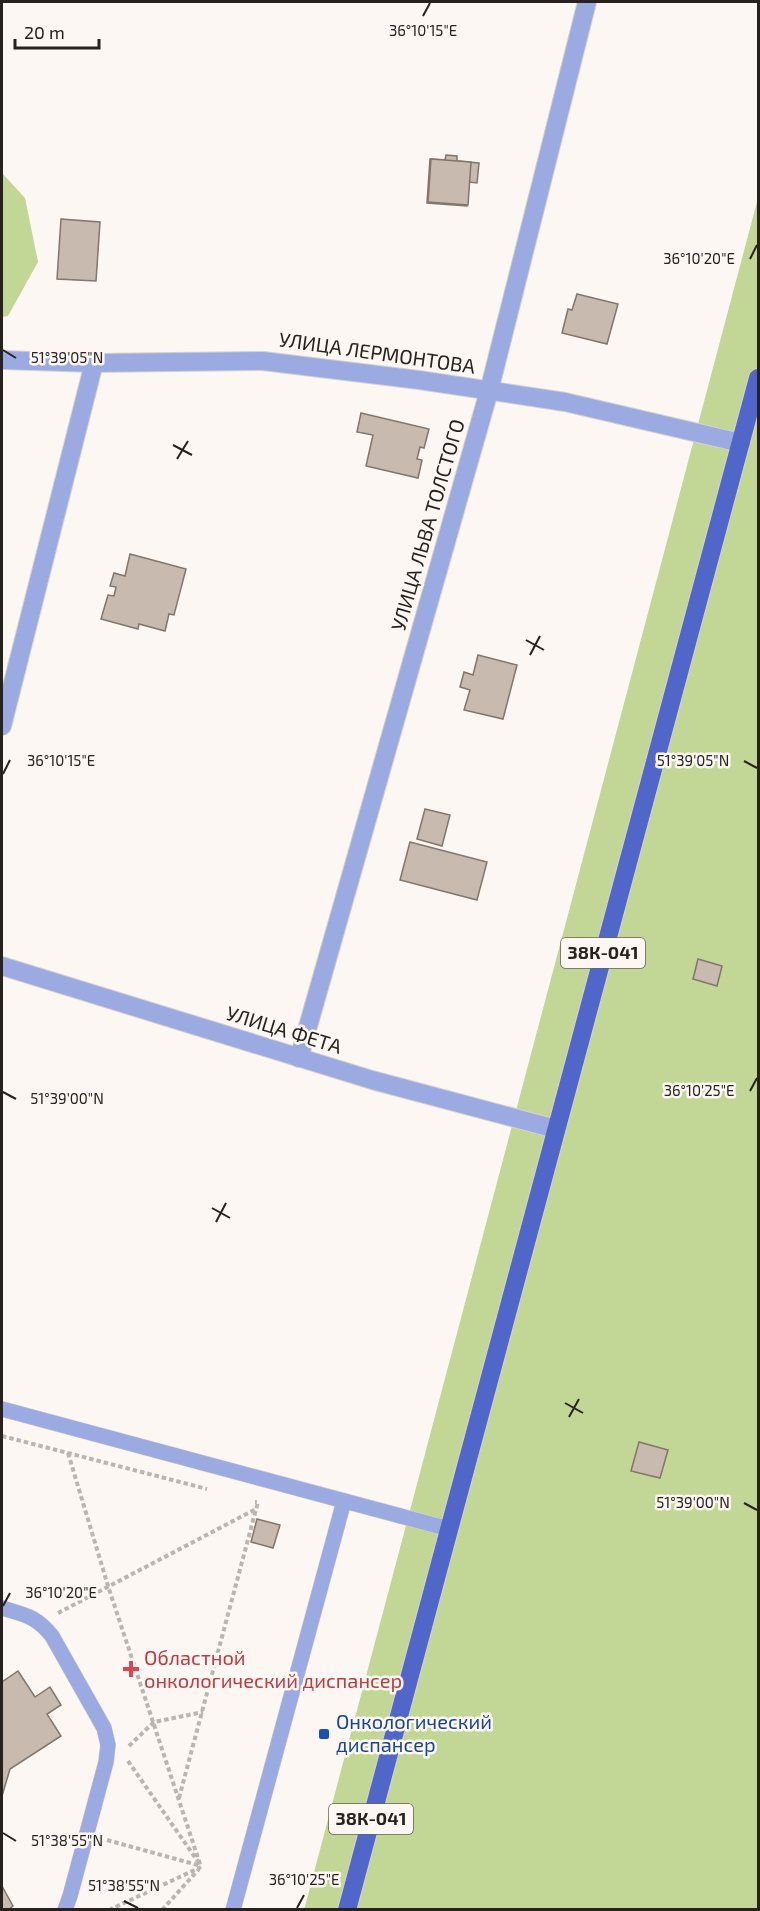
<svg xmlns="http://www.w3.org/2000/svg" width="760" height="1911" font-family="'Exo 2',sans-serif">
	<style>
		.green { fill: #c2d796 }
		.building { fill: #c8baaf; stroke: #82756b; stroke-width: 1.5 }
		.lines { fill: none; stroke-linecap: round; stroke-linejoin: round }
		.lane-casing { stroke: #d7d1cd; stroke-width: 16 }
		.street-casing { stroke: #d7d1cd; stroke-width: 20 }
		.primary-casing { stroke: #d7d1cd; stroke-width: 20 }
		.path { stroke: #bbb5b1; stroke-width: 4; stroke-dasharray: 4.5 3; stroke-linecap: butt }
		.lane { stroke: #9babe2; stroke-width: 15 }
		.street { stroke: #9babe2; stroke-width: 18 }
		.primary { stroke: #5166c9; stroke-width: 18 }
		.ticks { fill: none; stroke: #28221e; stroke-width: 2 }
		.health-dot { fill: #e0444e; stroke: #fdf7f3; stroke-width: 2 }
		.transit-dot { fill: #1a4fb4; stroke: #fdf7f3; stroke-width: 2 }
		.labels { text-anchor: middle; stroke-width: 5; stroke-linejoin: round; paint-order: stroke }
		.shield { fill: #fdf7f3; stroke: #68625e; stroke-width: 1.5 }
		.shield-label { font-size: 18px; font-weight: bold; fill: #28221e }
		.street-label { font-size: 20px; fill: #28221e; stroke: #fdf7f3 }
		.health-label { font-size: 20px; fill: #be3a42; stroke: #fdf7f3; text-anchor: start }
		.transit-label { font-size: 20px; fill: #164399; stroke: #fdf7f3; text-anchor: start }
		.ticks-label { font-size: 15px; text-anchor: middle; fill: #28221e; stroke: #fdf7f3; stroke-width: 5; stroke-linejoin: round; paint-order: stroke }
	</style>
	<rect width="100%" height="100%" fill="#fdf7f3"/>
	<!-- green -->
	<g class="green">
		<path d="M2,173L25,198L38,262L8,316L2,317Z"/>
		<path d="M758,198V1909L304,1910Z"/>
	</g>
	<!-- building -->
	<g class="building">
		<path d="M446,155L457,156V161L479,163L477,183L469,182L467,206L427,203L430,159L445,160Z"/>
		<path d="M431,159L471,162L468,205L428,202Z"/>
		<path d="M61,219L100,222L96,281L57,279Z"/>
		<path d="M577,294L618,304L607,344L562,333L568,309L572,310Z"/>
		<path d="M361,413L429,429L424,448L420,447L417,459L422,460L418,478L366,466L373,435L357,432Z"/>
		<path d="M130,554L186,569L174,615L169,614L165,631L139,624L138,629L101,619L108,595L114,596L116,587L110,586L114,573L125,576Z"/>
		<path d="M478,655L517,665L503,719L464,710L470,690L460,687L464,672L473,675Z"/>
		<path d="M425,809L450,815L442,846L417,839Z"/>
		<path d="M410,842L487,862L477,900L400,880Z"/>
		<path d="M698,959L722,966L717,986L693,979Z"/>
		<path d="M639,1442L668,1450L660,1478L631,1471Z"/>
		<path d="M257,1519L280,1525L273,1548L251,1542Z"/>
		<path d="M18,1671L35,1697L50,1687L61,1705L47,1714L61,1736L10,1769L2,1796V1682Z"/>
		<path d="M2,1886L13,1906L8,1910H2Z"/>
	</g>
	<g class="lines">
		<defs>
			<g id="lane">
				<path d="M2,1409L449,1529"/>
				<path d="M2,1608C25,1615 36,1616 52,1636L104,1728L108,1745L106,1762L70,1896L65,1910"/>
				<path d="M233,1910L344,1501"/>
			</g>
			<g id="street">
				<path d="M2,360L94,363L263,361L419,380L565,402L741,443"/>
				<path d="M2,726L94,363"/>
				<path d="M2,966L372,1080L556,1129"/>
				<path d="M299,1058L489,391L587,2"/>
			</g>
			<path id="primary" d="M347,1910L758,378"/>
		</defs>
		<!-- lane casing -->
		<use href="#lane" class="lane-casing"/>
		<!-- street casing -->
		<use href="#street" class="street-casing"/>
		<!-- primary casing -->
		<use href="#primary" class="primary-casing"/>
		<!-- path -->
		<g class="path">
			<path d="M2,1436L207,1489"/>
			<path d="M68,1453L108,1586L201,1867"/>
			<path d="M58,1613L256,1509"/>
			<path d="M129,1746L154,1722L203,1712"/>
			<path d="M128,1761L199,1863"/>
			<path d="M179,1798L258,1502H255"/>
			<path d="M107,1840L201,1866"/>
			<path d="M109,1910L201,1867"/>
			<path d="M162,1910L199,1869"/>
		</g>
		<!-- lane -->
		<use href="#lane" class="lane"/>
		<!-- street -->
		<use href="#street" class="street"/>
		<!-- primary -->
		<use href="#primary" class="primary"/>
	</g>
	<!-- ticks -->
	<path class="ticks" d="M423,16L430,3M750,259L757,245M3,350L16,358M173,445L192,455M177,459L188,441M526,640L544,650M530,655L540,636M744,761L757,768M3,774L10,760M750,1091L757,1078M3,1092L16,1099M212,1208L230,1218M216,1222L226,1203M565,1403L583,1413M569,1417L579,1399M744,1503L757,1510M3,1606L10,1593M3,1833L16,1841M124,1901L138,1908M297,1908L304,1895"/>
	<!-- markers -->
	<path class="health-dot" d="M128 1660h6v6h6v6h-6v6h-6v-6h-6v-6h6z"/>
	<rect class="transit-dot" x="318" y="1728" width="12" height="12" rx="3"/>
	<g class="labels">
		<!-- shield labels -->
		<g class="shield">
			<rect x="561" y="938" width="84" height="30" rx="4.5"/>
			<rect x="329" y="1804" width="84" height="30" rx="4.5"/>
		</g>
		<g class="shield-label">
			<text x="603" y="959">38К-041</text>
			<text x="371" y="1825">38К-041</text>
		</g>
		<!-- street labels -->
		<g class="street-label">
			<text transform="translate(377 353) rotate(8)" y="7">УЛИЦА ЛЕРМОНТОВА</text>
			<text transform="translate(428 525) rotate(-74)" y="7">УЛИЦА ЛЬВА ТОЛСТОГО</text>
			<text transform="translate(284 1030) rotate(17)" y="7">УЛИЦА ФЕТА</text>
		</g>
		<!-- health labels -->
		<g class="health-label">
			<text x="144" y="1665">Областной<tspan x="144" dy="23">онкологический диспансер</tspan></text>
		</g>
		<!-- transit labels -->
		<g class="transit-label">
			<text x="336" y="1729">Онкологический<tspan x="336" dy="23">диспансер</tspan></text>
		</g>
	</g>
	<g class="ticks-label">
		<text x="423" y="36">36°10'15"E</text>
		<text x="699" y="264">36°10'20"E</text>
		<text x="67" y="363">51°39'05"N</text>
		<text x="61" y="766">36°10'15"E</text>
		<text x="693" y="766">51°39'05"N</text>
		<text x="699" y="1096">36°10'25"E</text>
		<text x="67" y="1104">51°39'00"N</text>
		<text x="693" y="1508">51°39'00"N</text>
		<text x="61" y="1598">36°10'20"E</text>
		<text x="67" y="1846">51°38'55"N</text>
		<text x="304" y="1885">36°10'25"E</text>
		<text x="124" y="1891">51°38'55"N</text>
	</g>
	<!-- border -->
	<rect width="760" height="1911" fill="none" stroke="#28221e" stroke-width="6"/>
	<!-- scale -->
	<path d="M15 39v9h84v-9" fill="none" stroke="#28221e" stroke-width="3"/>
	<text x="24" y="39" font-size="18" fill="#28221e" stroke="#fdf7f3" stroke-width="4.5" paint-order="stroke">20 m</text>
</svg>
